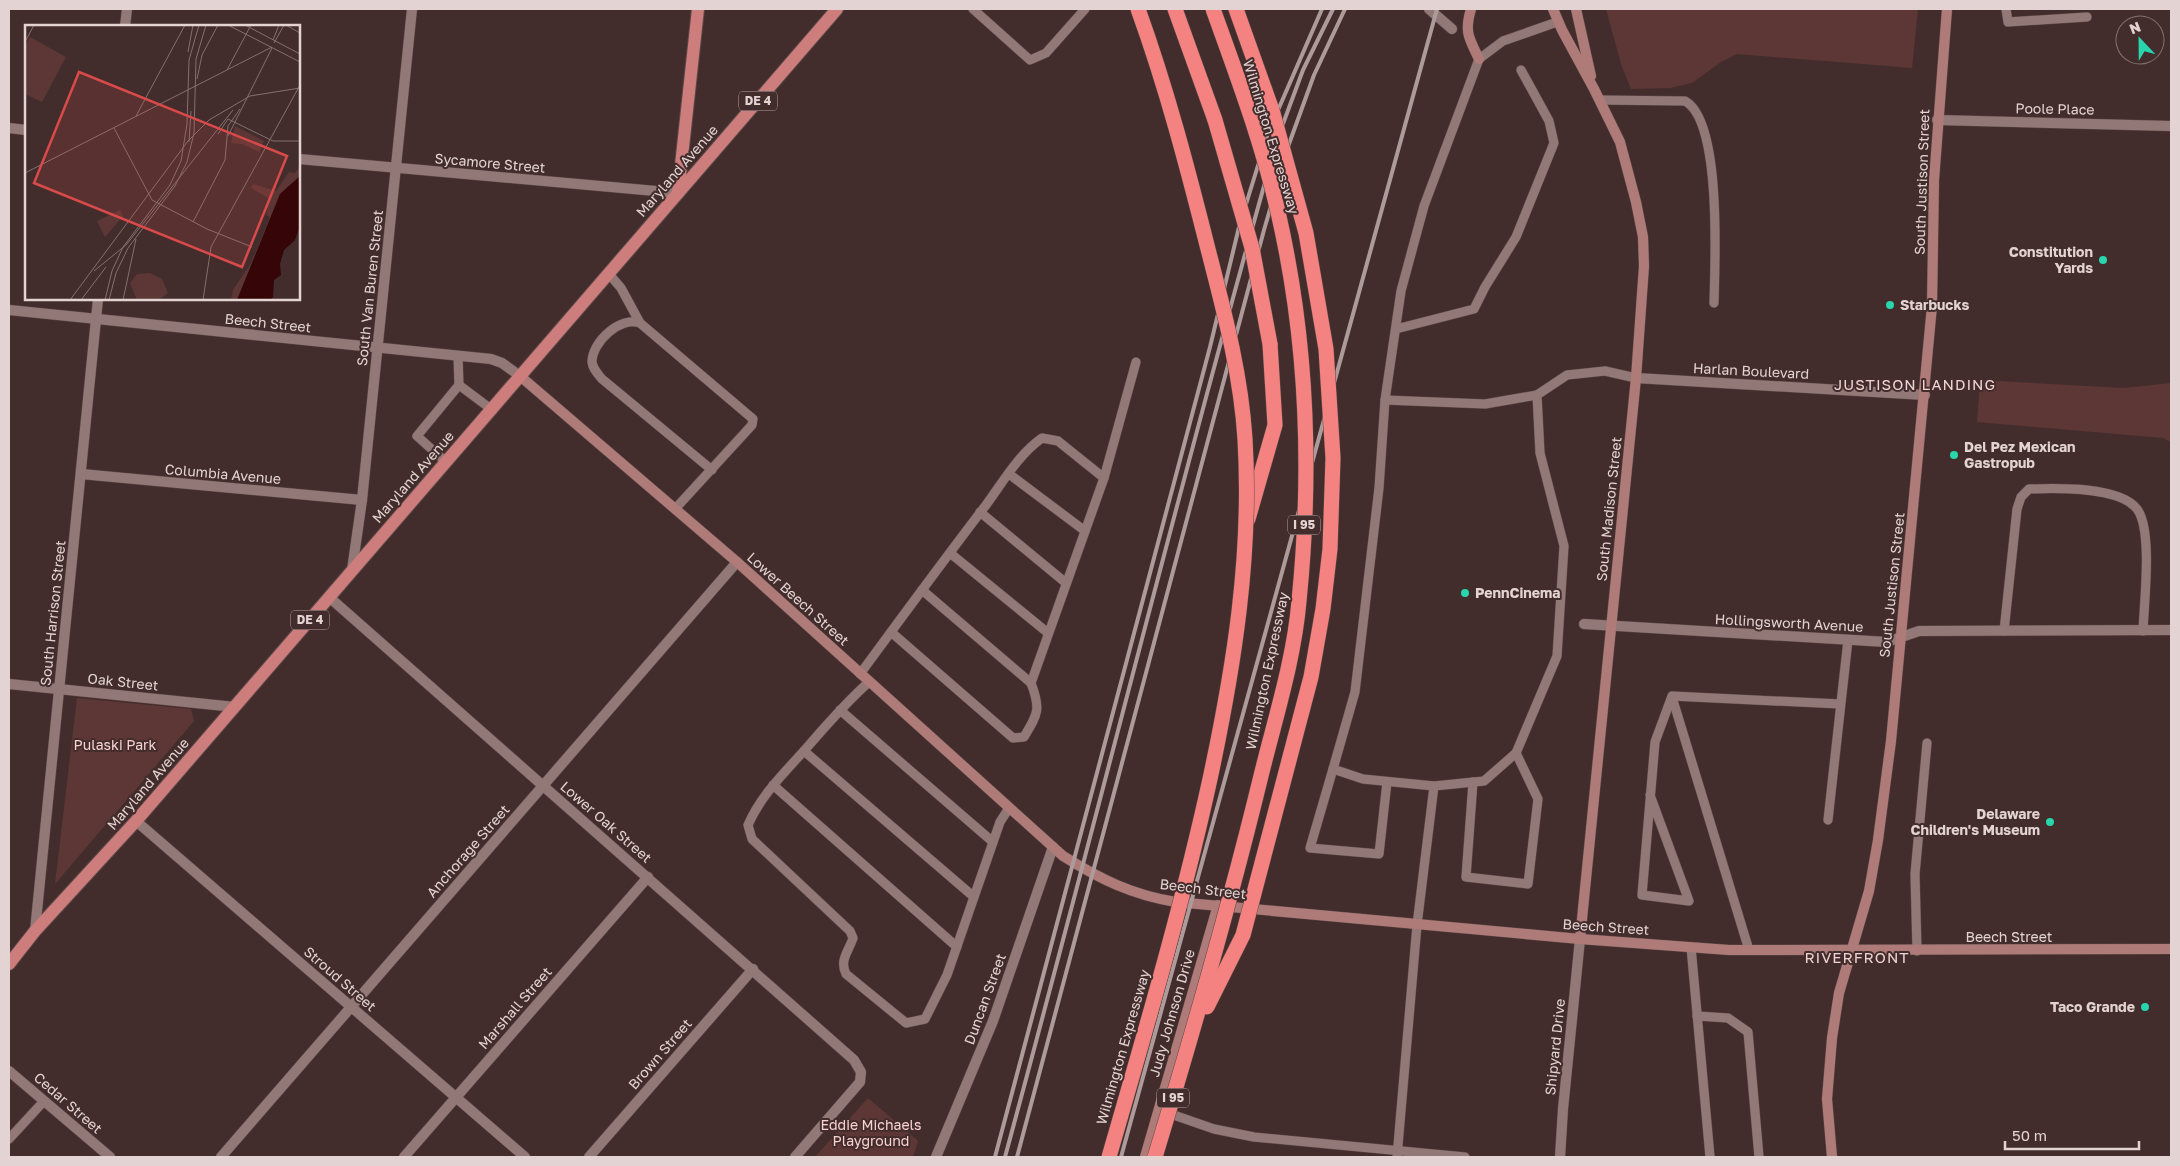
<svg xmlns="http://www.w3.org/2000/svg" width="2180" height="1166" font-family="'Golos Text',sans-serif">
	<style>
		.green { fill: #5d3735 }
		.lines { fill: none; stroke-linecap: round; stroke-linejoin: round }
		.lane-casing { stroke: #5d4a49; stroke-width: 10 }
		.street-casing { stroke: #5d4a49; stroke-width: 11 }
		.secondary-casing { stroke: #5d4a49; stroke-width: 11 }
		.primary-casing { stroke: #5d4a49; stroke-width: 14 }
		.highway-casing { stroke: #5d4a49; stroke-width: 16 }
		.lane { stroke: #927876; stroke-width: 9 }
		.street { stroke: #927876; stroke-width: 10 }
		.secondary { stroke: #af7b79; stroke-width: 10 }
		.primary { stroke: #cd7e7c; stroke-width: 12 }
		.highway { stroke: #f48280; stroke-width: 15 }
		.rail { stroke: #ac9b9a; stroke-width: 4 }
		.highway-bridge-casing { stroke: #5d4a49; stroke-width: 16; stroke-linecap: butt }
		.highway-bridge { stroke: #f48280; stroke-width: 15 }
		.poi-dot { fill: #28d5ad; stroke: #432d2c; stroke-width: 2 }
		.labels { text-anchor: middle; stroke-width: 4; stroke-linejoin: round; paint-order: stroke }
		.shield { fill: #432d2c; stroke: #b3a2a1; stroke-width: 1 }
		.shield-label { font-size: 12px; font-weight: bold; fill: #e3d4d3 }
		.street-label { font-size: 14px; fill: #e3d4d3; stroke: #432d2c }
		.poi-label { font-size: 14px; font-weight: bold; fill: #e3d4d3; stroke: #432d2c; text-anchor: end }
		.park-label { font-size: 14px; fill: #f9d3d1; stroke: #432d2c }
		.neighbourhood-label { font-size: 15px; letter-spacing: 1px; fill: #f0d3d1; stroke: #432d2c }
		.inset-road { fill: none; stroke: #83706f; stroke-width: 1 }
		.view { fill: #d94a4a; fill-opacity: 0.15; stroke: #d94a4a; stroke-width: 2.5 }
		.inset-edge { fill: none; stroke: #e3d4d3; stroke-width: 2.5 }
	</style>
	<rect width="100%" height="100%" fill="#432d2c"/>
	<!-- green -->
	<g class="green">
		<path d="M1606,9H1918L1912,68L1737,54L1721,62L1692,83L1670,88L1631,89L1621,64Z"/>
		<path d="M1980,380L2124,388L2171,383V442L2163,438L1977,422Z"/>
		<path d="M77,698L191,709L194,721L55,884Z"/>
		<path d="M868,1098L918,1141L913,1157H815Z"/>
	</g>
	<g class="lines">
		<defs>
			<g id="lane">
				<path d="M973,9L1030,60L1046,53L1085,9"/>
				<path d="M2006,9L2008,22L2087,17"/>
				<path d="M1600,100L1685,101C1722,121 1715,263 1714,303"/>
				<path d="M609,274L621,288L640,323"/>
				<path d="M1396,329L1474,309L1485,287L1516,237L1554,143L1549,121L1521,70"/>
				<path d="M458,356L459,385"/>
				<path d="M1385,400L1485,404L1537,395"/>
				<path d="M446,462L417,436L459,385L491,409"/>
				<path d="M1009,474L1085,531"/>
				<path d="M1104,478L1136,362"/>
				<path d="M675,509L752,425L753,419L640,323C620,316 592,342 592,362C593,369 597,373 602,379L712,470"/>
				<path d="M980,512L1066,583"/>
				<path d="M950,553L1048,633"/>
				<path d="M922,590L1031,683"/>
				<path d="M2004,631L2017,509L2021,497L2029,489C2056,488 2119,486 2137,509C2153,530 2144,603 2143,631"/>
				<path d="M860,674C902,617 943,561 986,505C1003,482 1018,455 1042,438L1058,441L1104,478L1031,683C1041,709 1038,714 1024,737L1013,738L891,632"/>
				<path d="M869,682C845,703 824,728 803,752C782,775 760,797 748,825L752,839L850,931L853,938C849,951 839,960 846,974L906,1023L925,1019L947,975L1000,822L1009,808"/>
				<path d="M1672,697L1749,950"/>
				<path d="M840,710L993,842"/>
				<path d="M804,751L974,897"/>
				<path d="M1333,769L1310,848L1379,854L1387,782"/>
				<path d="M1473,782L1466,877L1528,884L1538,799L1516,753"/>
				<path d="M773,785L957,947"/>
				<path d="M1434,786L1484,781L1516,753L1557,656L1564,546L1540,453L1537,395L1567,375L1605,371L1636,378"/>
				<path d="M1650,795L1689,901L1642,895L1655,742L1672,696L1840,704"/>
				<path d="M1828,820L1848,640"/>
				<path d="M1691,947L1710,1157"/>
				<path d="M1917,951L1915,874L1927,743"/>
				<path d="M1697,1016L1728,1018L1748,1032L1759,1157"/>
				<path d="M1165,1112L1214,1129L1254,1137L1465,1157"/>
				<path d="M9,1139L44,1101"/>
				<path d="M1397,1157L1417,925L1434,786L1363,779L1333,769L1355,692L1379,488L1385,400L1401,291L1424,206L1479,59L1503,41L1557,22"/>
			</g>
			<g id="street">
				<path d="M1429,9L1452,29"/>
				<path d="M125,26L127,9"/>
				<path d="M1937,120L2171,126"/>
				<path d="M9,128L26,130"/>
				<path d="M299,159L678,193"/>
				<path d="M9,310L491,359L502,363L520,376"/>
				<path d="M1636,378L1925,395"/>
				<path d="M81,474L362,500"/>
				<path d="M352,570L362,500L412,9"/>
				<path d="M329,597L854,1060L861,1072L860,1082L795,1157"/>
				<path d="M1584,624L1887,642L1919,631L2171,630"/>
				<path d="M9,684L235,707"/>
				<path d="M136,821L525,1157"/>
				<path d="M35,931L98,299"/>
				<path d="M9,1071L110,1157"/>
				<path d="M221,1157L737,562"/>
				<path d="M404,1157L648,877"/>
				<path d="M589,1157L753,969"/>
				<path d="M936,1157L993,1021L1053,847"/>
				<path d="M1560,1157L1563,1109L1580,939"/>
			</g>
			<g id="secondary">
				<path d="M1471,9C1464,32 1469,38 1479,59"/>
				<path d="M1553,9L1562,30L1594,89L1620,142L1636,202L1643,237L1644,266L1636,378L1580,939"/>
				<path d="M1576,9L1591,76"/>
				<path d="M520,376L737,562L1063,856C1100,879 1132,895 1176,902L1580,939L1729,950L2171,949"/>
				<path d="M1145,1157L1218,905"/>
				<path d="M1832,1157L1827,1099L1832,1038L1839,993L1869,891L1878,840L1891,741L1932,306L1934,180L1947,9"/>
			</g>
			<g id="primary">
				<path d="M678,193L698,9"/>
				<path d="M9,964L35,931L136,821L837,9"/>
			</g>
			<g id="highway">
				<path d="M1175,9L1215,120"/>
				<path d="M1236,9L1272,110"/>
				<path d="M1248,519L1275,425L1270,344"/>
			</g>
		</defs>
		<!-- lane casing -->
		<use href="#lane" class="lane-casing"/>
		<!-- street casing -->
		<use href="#street" class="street-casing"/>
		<!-- secondary casing -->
		<use href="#secondary" class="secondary-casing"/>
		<!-- primary casing -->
		<use href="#primary" class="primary-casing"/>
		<!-- highway casing -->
		<use href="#highway" class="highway-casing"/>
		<!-- lane -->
		<use href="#lane" class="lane"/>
		<!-- street -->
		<use href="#street" class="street"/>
		<!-- secondary -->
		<use href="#secondary" class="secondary"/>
		<!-- primary -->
		<use href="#primary" class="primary"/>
		<!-- highway -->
		<use href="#highway" class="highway"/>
		<!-- rail -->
		<g class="rail">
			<path d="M995,1157L1210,347L1239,227L1268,133L1322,9"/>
			<path d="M1005,1157C1097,819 1181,478 1277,140L1303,70L1333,9"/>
			<path d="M1017,1157L1264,230L1289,144L1314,75L1345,9"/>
			<path d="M1121,1157L1437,9"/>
		</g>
		<defs>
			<g id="highway-bridge">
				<path d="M1215,120L1252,248L1270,344"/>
				<path d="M1207,1007L1243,935L1311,677L1323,609L1330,549L1333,458L1326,349L1306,233L1272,110"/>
				<path d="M1109,1157C1145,1032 1182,907 1210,779C1234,667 1252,555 1245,439C1241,375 1225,315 1209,253C1188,170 1167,89 1138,9"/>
				<path d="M1155,1157C1193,1032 1229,907 1260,780C1274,722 1294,661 1299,601C1312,472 1307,338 1278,212C1262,142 1237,76 1213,9"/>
			</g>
		</defs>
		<!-- highway-bridge casing -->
		<use href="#highway-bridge" class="highway-bridge-casing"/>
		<!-- highway-bridge -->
		<use href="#highway-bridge" class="highway-bridge"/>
	</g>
	<!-- markers -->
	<g class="poi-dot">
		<circle cx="2103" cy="260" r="5"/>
		<circle cx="1890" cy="305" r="5"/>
		<circle cx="1954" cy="455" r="5"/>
		<circle cx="1465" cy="593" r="5"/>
		<circle cx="2050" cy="822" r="5"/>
		<circle cx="2145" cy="1007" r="5"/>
	</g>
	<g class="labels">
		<!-- shield labels -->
		<g class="shield">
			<rect x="739" y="91.5" width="38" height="19" rx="4"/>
			<rect x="1288" y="515.5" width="32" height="19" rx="4"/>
			<rect x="291" y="610.5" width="38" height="19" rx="4"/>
			<rect x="1157" y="1088.5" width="32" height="19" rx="4"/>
		</g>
		<g class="shield-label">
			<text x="758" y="105">DE 4</text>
			<text x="1304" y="529">I 95</text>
			<text x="310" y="624">DE 4</text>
			<text x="1173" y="1102">I 95</text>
		</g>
		<!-- street labels -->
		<g class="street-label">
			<text transform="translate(2055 109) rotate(1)" y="5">Poole Place</text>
			<text transform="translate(1271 137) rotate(73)" y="5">Wilmington Expressway</text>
			<text transform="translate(490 163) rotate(5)" y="5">Sycamore Street</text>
			<text transform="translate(677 171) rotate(-49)" y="5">Maryland Avenue</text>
			<text transform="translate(1922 182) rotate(-88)" y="5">South Justison Street</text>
			<text transform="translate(370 288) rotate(-84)" y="5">South Van Buren Street</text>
			<text transform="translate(268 323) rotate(6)" y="5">Beech Street</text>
			<text transform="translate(1751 371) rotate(3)" y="5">Harlan Boulevard</text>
			<text transform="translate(223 474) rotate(5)" y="5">Columbia Avenue</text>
			<text transform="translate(413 477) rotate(-49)" y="5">Maryland Avenue</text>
			<text transform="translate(1609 509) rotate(-84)" y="5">South Madison Street</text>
			<text transform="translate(1892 585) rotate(-84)" y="5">South Justison Street</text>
			<text transform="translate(798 599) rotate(42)" y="5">Lower Beech Street</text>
			<text transform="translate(53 613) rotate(-84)" y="5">South Harrison Street</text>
			<text transform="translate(1789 623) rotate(3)" y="5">Hollingsworth Avenue</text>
			<text transform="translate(1267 671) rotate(-78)" y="5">Wilmington Expressway</text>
			<text transform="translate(123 682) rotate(6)" y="5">Oak Street</text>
			<text transform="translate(148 784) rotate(-49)" y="5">Maryland Avenue</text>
			<text transform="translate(606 822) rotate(41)" y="5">Lower Oak Street</text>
			<text transform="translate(468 851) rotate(-49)" y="5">Anchorage Street</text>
			<text transform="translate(1203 889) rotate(7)" y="5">Beech Street</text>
			<text transform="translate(1606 927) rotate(4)" y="5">Beech Street</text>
			<text x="2009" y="942">Beech Street</text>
			<text transform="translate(340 979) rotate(41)" y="5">Stroud Street</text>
			<text transform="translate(985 999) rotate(-70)" y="5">Duncan Street</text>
			<text transform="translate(515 1008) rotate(-49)" y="5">Marshall Street</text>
			<text transform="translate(1172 1013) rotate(-74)" y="5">Judy Johnson Drive</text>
			<text transform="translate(1123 1047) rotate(-74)" y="5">Wilmington Expressway</text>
			<text transform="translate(1555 1047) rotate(-84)" y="5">Shipyard Drive</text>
			<text transform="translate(660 1054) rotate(-49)" y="5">Brown Street</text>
			<text transform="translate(68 1103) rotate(41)" y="5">Cedar Street</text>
		</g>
		<!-- poi labels -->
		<g class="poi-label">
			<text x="2093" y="257">Constitution<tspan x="2093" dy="16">Yards</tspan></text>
			<text x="1900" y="310" text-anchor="start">Starbucks</text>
			<text x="1964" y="452" text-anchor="start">Del Pez Mexican<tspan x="1964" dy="16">Gastropub</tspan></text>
			<text x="1475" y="598" text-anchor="start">PennCinema</text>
			<text x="2040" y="819">Delaware<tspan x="2040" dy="16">Children's Museum</tspan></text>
			<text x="2135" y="1012">Taco Grande</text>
		</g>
		<!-- park labels -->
		<g class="park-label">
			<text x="115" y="750">Pulaski Park</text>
			<text x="871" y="1130">Eddie Michaels<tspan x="871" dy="16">Playground</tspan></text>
		</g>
		<!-- neighbourhood labels -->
		<g class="neighbourhood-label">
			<text x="1915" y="390">JUSTISON LANDING</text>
			<text x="1857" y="963">RIVERFRONT</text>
		</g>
	</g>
	<!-- overview -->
	<g transform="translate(25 25)">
		<rect width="275" height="275" fill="#432d2c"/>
		<path d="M5,12L41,32L17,77L0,69V21ZM210,101L239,116L234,127L217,119L206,118ZM275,142L273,153L255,169L212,275H206L208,265L226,238L245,192L241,190L245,174L226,163L228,159L251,166L264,147L270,148ZM95,185L98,191L80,212L72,196ZM125,248L137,254L143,268L134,275H112L105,258L112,249Z" fill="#5d3735"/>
		<path d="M275,151V201L270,215L259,225L255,239L256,250L249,255L248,272L245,275H212L255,169Z" fill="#350508"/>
		<path class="inset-road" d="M203,0L275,37M220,0L275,29M261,0L275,8M248,15L254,0M0,17L9,0M249,18L259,0M163,27L168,0M202,45L226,0M172,54L177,30L193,0M111,91L160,0M89,103L127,175L182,204L227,222M193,109L203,94L248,116H275M203,111L247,23M164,117L166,86M0,148L247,22M168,197L200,135L203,101L215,84M69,246L101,220L208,85M45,275L163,116L184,95L225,71L275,63M56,275L81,242M80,275L87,246L98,222L145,160L156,136L162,99L164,35L174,0M84,275L91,248L103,223L150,161L162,137L169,108L171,34L181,0M98,275L111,214M178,275L186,222L275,60"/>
		<path class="view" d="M54,47L262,131L217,242L9,158Z"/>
		<rect width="275" height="275" class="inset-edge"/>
	</g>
	<!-- border -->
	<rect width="2180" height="1166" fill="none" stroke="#e3d4d3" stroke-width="20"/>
	<!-- north arrow -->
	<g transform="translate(2140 40) rotate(338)"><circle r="24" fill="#432d2c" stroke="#83706f"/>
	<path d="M0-4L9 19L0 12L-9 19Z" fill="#28d5ad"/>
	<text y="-8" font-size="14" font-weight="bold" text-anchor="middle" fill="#e3d4d3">N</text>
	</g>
	<!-- scale -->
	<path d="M2005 1141v8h134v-8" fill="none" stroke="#e3d4d3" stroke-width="2.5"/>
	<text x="2012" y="1141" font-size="15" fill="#e3d4d3" stroke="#432d2c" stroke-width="4" paint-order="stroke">50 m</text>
</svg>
